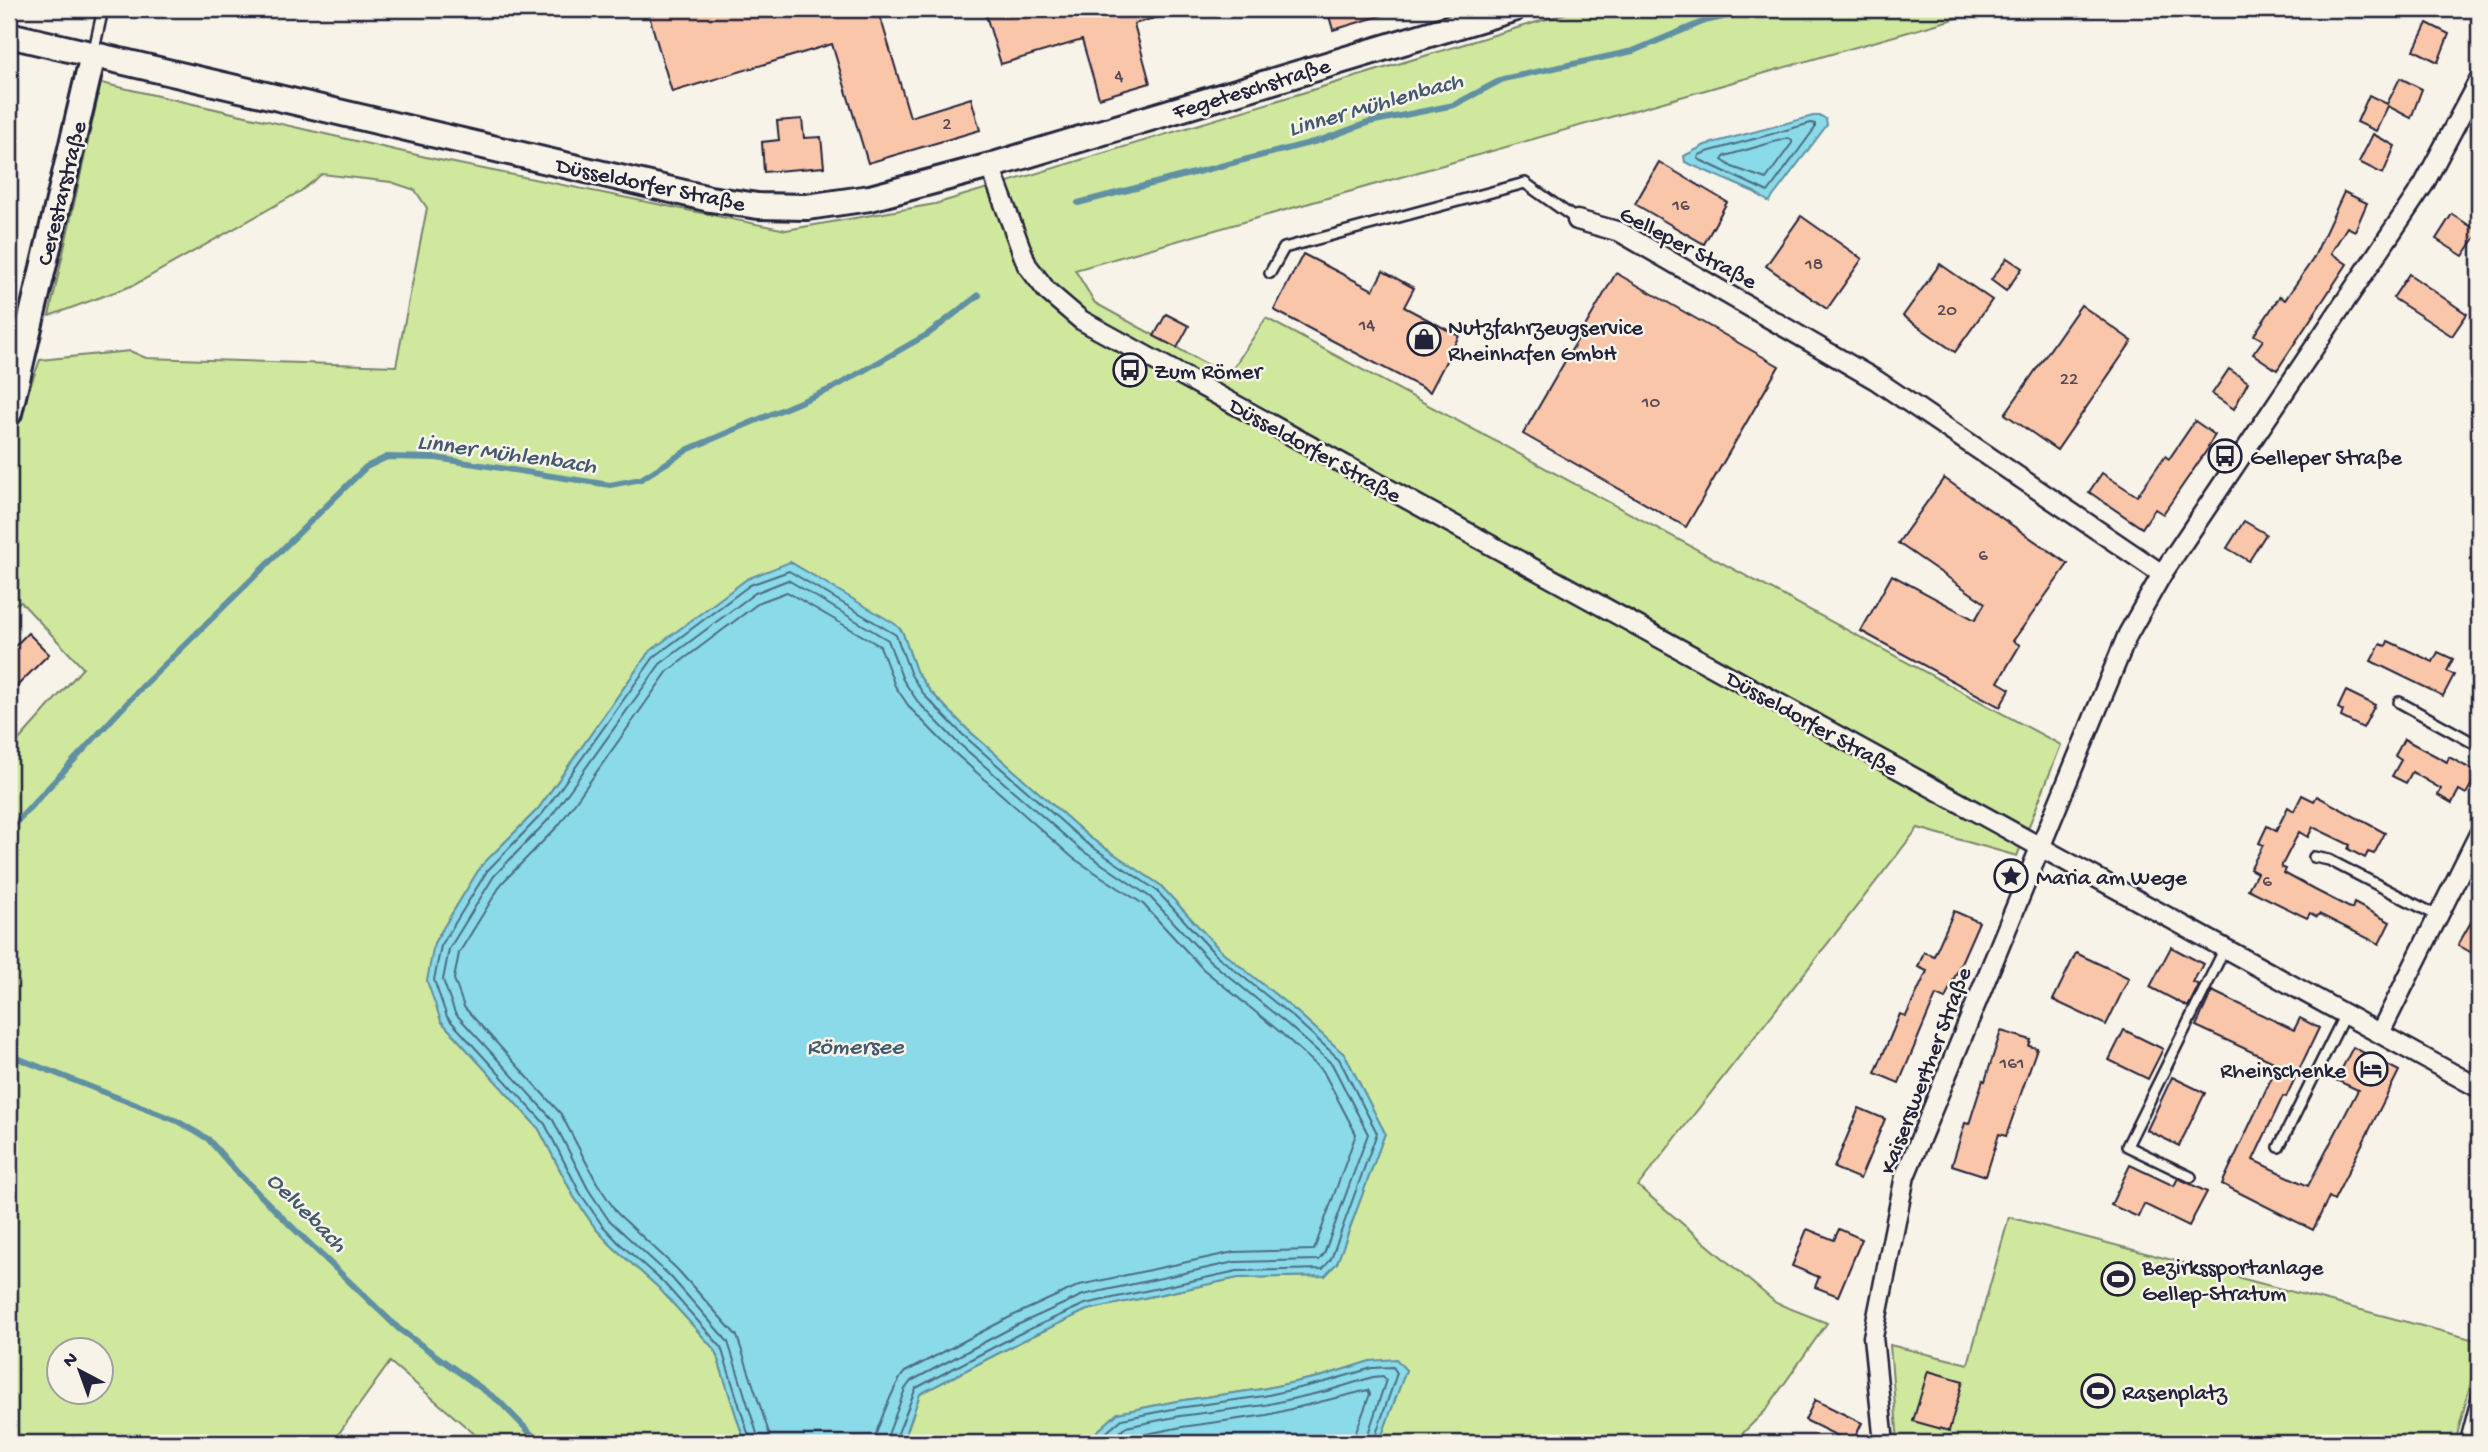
<svg xmlns="http://www.w3.org/2000/svg" width="2488" height="1452" font-family="'Gochi Hand',sans-serif">
	<style>
		.green { fill: #d0e89d; stroke: #79856c; stroke-width: 2; fill-rule: evenodd }
		.water { fill: #8bdae9; stroke: #6190a3; stroke-width: 2 }
		.lines { fill: none; stroke-linecap: round; stroke-linejoin: round }
		.shore { stroke: #4c6c81; stroke-width: 2 }
		.stream { stroke: #6190a3; stroke-width: 6 }
		.building { fill: #fac6aa; stroke: #22223b; stroke-width: 2 }
		.lane-casing { stroke: #22223b; stroke-width: 14 }
		.street-casing { stroke: #22223b; stroke-width: 23 }
		.secondary-casing { stroke: #22223b; stroke-width: 30 }
		.lane { stroke: #f7f3e8; stroke-width: 9 }
		.street { stroke: #f7f3e8; stroke-width: 18 }
		.secondary { stroke: #f7f3e8; stroke-width: 24 }
		.labels { text-anchor: middle; stroke-width: 5; stroke-linejoin: round; paint-order: stroke }
		.number-label { font-size: 19px; fill: #584b57 }
		.street-label { font-size: 23px; fill: #22223b; stroke: #f7f3e8 }
		.poi-label { font-size: 23px; fill: #22223b; stroke: #f7f3e8; text-anchor: start }
		.water-label { font-size: 24px; font-style: italic; fill: #42596f; stroke: #f7f3e8 }
	</style>
	<rect width="100%" height="100%" fill="#f7f3e8"/>
	<filter id="ink" filterUnits="userSpaceOnUse"><feTurbulence type="fractalNoise" baseFrequency=".0143" numOctaves="2"/><feDisplacementMap in="SourceGraphic" scale="14" xChannelSelector="R" yChannelSelector="G"/><feConvolveMatrix kernelMatrix="1 2 1 2 8 2 1 2 1" color-interpolation-filters="sRGB"/></filter>
	<g filter="url(#ink)">
		<!-- green -->
		<g class="green">
			<path d="M1580,9H1989L1075,270L1095,303L1228,376L1266,318L2061,745L2017,856L1918,828L1638,1186L1776,1303L1827,1323L1765,1411L1733,1443H1379L1406,1370L1370,1361L1323,1376L1262,1389L1177,1401L1118,1413L1084,1443H898L905,1437L920,1394L1022,1341L1087,1310L1238,1278L1325,1276L1337,1263L1385,1133L1345,1055L1297,1012L1220,950L1160,885L1089,837L967,729L930,691L916,671L902,631L894,624L790,562L649,652L538,809L481,866L434,943L441,1021L539,1129L574,1197L596,1229L613,1247L658,1287L715,1350L745,1443H485L390,1362L332,1443H9V751L83,668L21,602L9,606V443L40,360L130,351L146,358L396,366L427,208L415,190L391,182L322,174L301,191L134,285L49,316L101,83L439,160L786,230L935,204ZM60,1350H102V1392H60Z"/>
			<path d="M2009,1217L2479,1341V1351L2455,1443H1898L1890,1345L1968,1364Z"/>
		</g>
		<!-- water -->
		<g class="water">
			<path d="M1813,116H1821L1826,119L1827,125L1769,202L1754,192L1685,162L1684,156L1705,145Z"/>
			<path d="M790,562L895,624L902,631L916,671L930,691L967,729L1089,837L1160,885L1220,950L1297,1012L1345,1055L1385,1133L1337,1263L1325,1276L1238,1278L1087,1310L1022,1341L920,1394L905,1437L898,1443H745L715,1350L658,1287L613,1247L596,1229L574,1197L539,1129L441,1021L427,981L434,943L481,866L538,809L649,652L747,579Z"/>
			<path d="M1396,1359L1406,1370L1379,1443H1187L1182,1440L1149,1441L1146,1443H1084L1118,1413L1177,1401L1262,1389L1323,1376L1370,1361Z"/>
		</g>
		<g class="lines">
			<!-- shore -->
			<g class="shore">
				<path d="M1811,123L1815,124V128L1768,192L1698,159L1699,155L1707,152Z"/>
				<path d="M1788,138L1792,140V143L1766,179L1732,167L1722,160L1725,156Z"/>
				<path d="M751,1443L721,1347L663,1282L618,1242L602,1225L580,1193L545,1124L447,1017L434,980L441,946L487,871L543,813L654,657L750,585L789,571L896,635L911,675L925,696L962,734L1085,842L1156,890L1216,955L1293,1017L1339,1059L1377,1133L1331,1259L1323,1269L1237,1271L1085,1304L1019,1334L916,1388L894,1443"/>
				<path d="M760,1443L728,1342L670,1276L608,1219L588,1189L553,1120L455,1013L443,980L449,949L494,876L550,818L660,664L755,593L788,580L888,640L903,680L918,702L956,741L1080,849L1150,897L1210,961L1287,1024L1332,1064L1368,1134L1324,1254L1319,1260L1235,1262L1083,1295L1015,1326L911,1381L905,1389L885,1443"/>
				<path d="M770,1443L769,1433L737,1336L677,1269L617,1213L597,1183L561,1114L464,1007L454,979L459,953L502,883L559,825L668,671L760,602L787,592L880,646L895,686L910,708L948,747L1073,858L1143,904L1203,969L1280,1032L1323,1071L1356,1134L1314,1250L1234,1252L1080,1285L1010,1317L905,1372C896,1380 875,1432 874,1443"/>
				<path d="M1094,1443L1122,1419L1178,1408L1264,1396L1325,1382L1372,1368L1393,1367L1397,1373L1373,1443"/>
				<path d="M1107,1443L1126,1427L1180,1416L1265,1405L1327,1391L1373,1377L1383,1376L1386,1380L1365,1443"/>
				<path d="M1123,1443L1131,1437L1182,1427L1267,1415L1368,1390L1370,1394L1356,1432L1354,1443"/>
			</g>
			<!-- stream -->
			<g class="stream">
				<path d="M1078,203L1321,140L1370,122L1454,105L1503,79L1633,51L1705,21L1760,9"/>
				<path d="M9,830L142,687L366,467L387,457L436,458L610,485L641,479L689,449L833,388L928,334L979,295"/>
				<path d="M9,1044L17,1058L9,1083"/>
				<path d="M17,1058L177,1121L208,1139L236,1171L288,1223L399,1329L499,1401L540,1443"/>
			</g>
		</g>
		<!-- building -->
		<g class="building">
			<path d="M647,9H857L859,15L878,9L910,117L971,98L980,130L868,163L832,44L672,92Z"/>
			<path d="M984,9H1171L1172,13L1134,24L1150,83L1099,98L1082,40L1001,64Z"/>
			<path d="M1327,9H1390V13L1333,30Z"/>
			<path d="M2427,23L2449,34L2438,62L2414,50Z"/>
			<path d="M2400,78L2422,89L2411,118L2388,106L2376,131L2357,122L2369,95L2387,104Z"/>
			<path d="M802,119L804,138L821,137L824,167L764,172L762,142L779,140L777,121Z"/>
			<path d="M2373,134L2395,146L2383,174L2359,162Z"/>
			<path d="M1659,162L1727,202L1704,244L1635,204Z"/>
			<path d="M2344,192L2367,203L2355,231L2347,227L2331,253L2347,264L2277,370L2253,354L2263,340L2254,335L2280,296L2285,300L2313,259Z"/>
			<path d="M2452,214L2479,232L2463,256L2436,239Z"/>
			<path d="M1801,216L1862,259L1827,309L1766,266Z"/>
			<path d="M1303,254L1373,290L1383,271L1414,288L1404,307L1459,336L1430,392L1274,310Z"/>
			<path d="M2007,258L2022,268L2006,291L1991,280Z"/>
			<path d="M1940,264L1992,300L1955,352L1903,316Z"/>
			<path d="M1616,273L1779,366L1686,527L1523,434Z"/>
			<path d="M2409,274L2467,314L2452,336L2393,298Z"/>
			<path d="M2081,305L2132,341L2057,450L2005,414Z"/>
			<path d="M1166,314L1189,326L1177,348L1154,336Z"/>
			<path d="M2229,369L2248,382L2234,409L2212,394Z"/>
			<path d="M2195,421L2215,435L2208,446L2209,447L2163,514L2155,509L2142,528L2089,492L2102,473L2137,496L2165,456L2169,459Z"/>
			<path d="M1944,478L2068,564L2013,641L2020,645L1998,682L2010,689L2000,707L1861,631L1892,575L1975,620L1985,603L1898,543Z"/>
			<path d="M2244,521L2266,534L2249,561L2227,548Z"/>
			<path d="M28,633L49,654L9,694V652Z"/>
			<path d="M2388,641L2433,662L2438,652L2453,659L2447,671L2454,675L2443,696L2371,661L2380,644L2386,646Z"/>
			<path d="M2346,691L2375,705L2363,728L2341,717L2343,711L2338,708Z"/>
			<path d="M2404,739L2447,762L2449,757L2478,773L2466,794L2459,790L2452,803L2438,795L2441,789L2412,772L2406,783L2392,776L2401,760L2395,756Z"/>
			<path d="M2302,795L2314,801L2317,796L2385,833L2374,854L2368,852L2365,858L2348,849L2350,845L2313,827L2308,837L2299,832L2281,867L2286,869L2284,873L2315,890L2352,909L2354,903L2390,922L2379,944L2319,914L2317,917L2310,913L2307,918L2248,889L2257,873L2250,869L2263,845L2259,843L2267,826L2276,831L2288,807L2294,811Z"/>
			<path d="M2479,908V957L2458,945Z"/>
			<path d="M1954,911L1979,922L1945,999L1936,995L1899,1083L1875,1073L1900,1014L1906,1016L1927,971L1918,967L1924,952L1934,956Z"/>
			<path d="M2171,947L2203,964L2193,982L2199,985L2188,1007L2150,987Z"/>
			<path d="M2076,953L2129,978L2106,1025L2053,1000Z"/>
			<path d="M2212,991L2294,1030L2300,1018L2319,1028L2286,1097L2283,1096L2253,1160L2308,1186L2358,1090L2336,1080L2353,1047L2399,1071L2334,1200L2329,1197L2313,1230L2222,1184L2278,1064L2196,1026Z"/>
			<path d="M2124,1030L2163,1049L2148,1079L2109,1060Z"/>
			<path d="M2001,1031L2031,1040L2029,1046L2037,1048L2006,1136L1999,1134L1986,1176L1952,1165L1965,1123L1969,1124L1983,1080L1985,1081Z"/>
			<path d="M2172,1077L2205,1093L2179,1146L2147,1130Z"/>
			<path d="M1859,1108L1885,1119L1860,1179L1834,1168Z"/>
			<path d="M2130,1165L2174,1186L2178,1178L2207,1192L2189,1226L2144,1204L2138,1217L2111,1205Z"/>
			<path d="M1807,1229L1834,1240L1839,1229L1862,1239L1838,1296L1815,1287L1819,1277L1792,1266Z"/>
			<path d="M1928,1371L1963,1381L1949,1431L1913,1421Z"/>
			<path d="M1815,1400L1862,1423L1852,1443L1805,1420Z"/>
		</g>
		<g class="lines">
			<defs>
				<g id="lane">
					<path d="M93,54L103,9"/>
					<path d="M1270,273L1284,248L1525,183L1577,220"/>
					<path d="M2399,702L2479,746"/>
					<path d="M2314,857L2329,860L2438,916"/>
					<path d="M2279,1147L2345,1014"/>
					<path d="M2191,1177L2127,1146L2225,948"/>
					<path d="M2465,1443L2479,1389"/>
				</g>
				<g id="street">
					<path d="M990,166L1027,265L1047,291L1081,320L2479,1088"/>
					<path d="M1577,220L1620,232L1876,380L2162,574"/>
					<path d="M2380,1033L2479,834"/>
					<path d="M1884,1443L1873,1337L1905,1176L2128,634L2162,574L2424,184L2479,80"/>
				</g>
				<g id="secondary">
					<path d="M9,35L710,199L758,206L807,207L870,198L990,166L1513,9"/>
					<path d="M9,413L93,55"/>
				</g>
			</defs>
			<!-- lane casing -->
			<use href="#lane" class="lane-casing"/>
			<!-- street casing -->
			<use href="#street" class="street-casing"/>
			<!-- secondary casing -->
			<use href="#secondary" class="secondary-casing"/>
			<!-- lane -->
			<use href="#lane" class="lane"/>
			<!-- street -->
			<use href="#street" class="street"/>
			<!-- secondary -->
			<use href="#secondary" class="secondary"/>
		</g>
	</g>
	<!-- icons -->
	<defs>
		<symbol id="shop-ring" viewBox="-11 -11 22 22"><circle r="9.5" fill="#f7f3e8" stroke="#22223b" stroke-width="1.5"/><path d="M-5-2.5h2.3a2.7 3.5 0 0 1 5.4 0H5L5.5 6h-11ZM-1.5-2.5h3a1.5 2.3 0 0 0-3 0Z" fill="#22223b"/></symbol>
		<symbol id="bus-ring" viewBox="-11 -11 22 22"><circle r="9.5" fill="#f7f3e8" stroke="#22223b" stroke-width="1.5"/><path d="M-5-6H5V4H4V6H2V4H-2V6H-4V4H-5ZM-3.5-4V0h7V-4ZM-3.5 1.2v1.5H-2V1.2ZM2 1.2v1.5H3.5V1.2Z" fill="#22223b"/></symbol>
		<symbol id="sight-ring" viewBox="-11 -11 22 22"><circle r="9.5" fill="#f7f3e8" stroke="#22223b" stroke-width="1.5"/><path d="M0-6L1.8-2.2L6-1.7L2.9 1.2L3.7 5.4L0 3.3L-3.7 5.4L-2.9 1.2L-6-1.7L-1.8-2.2Z" fill="#22223b"/></symbol>
		<symbol id="hotel-ring" viewBox="-11 -11 22 22"><circle r="9.5" fill="#f7f3e8" stroke="#22223b" stroke-width="1.5"/><path d="M-6-4.5h1.5V1H6V5H4.5V3h-9V5H-6ZM-4 0a1.8 1.8 0 1 1 3.6 0ZM.5 0V-2.5h3Q6-2.5 6 0Z" fill="#22223b"/></symbol>
		<symbol id="stadium-ring" viewBox="-11 -11 22 22"><circle r="9.5" fill="#f7f3e8" stroke="#22223b" stroke-width="1.5"/><path d="M0-5a6.5 5 0 1 0 0 10a6.5 5 0 1 0 0-10ZM-3.5-1.8h7v3.6h-7Z" fill="#22223b"/></symbol>
	</defs>
	<g fill-rule="evenodd">
		<use href="#shop-ring" x="1405" y="320" width="38" height="38"/>
		<use href="#bus-ring" x="1111" y="351" width="38" height="38"/>
		<use href="#bus-ring" x="2206" y="437" width="38" height="38"/>
		<use href="#sight-ring" x="1992" y="857" width="38" height="38"/>
		<use href="#hotel-ring" x="2352" y="1050" width="38" height="38"/>
		<use href="#stadium-ring" x="2099" y="1260" width="38" height="38"/>
		<use href="#stadium-ring" x="2079" y="1372" width="38" height="38"/>
	</g>
	<g class="labels">
		<!-- number labels -->
		<g class="number-label">
			<text x="1119" y="81">4</text>
			<text x="947" y="129">2</text>
			<text x="1681" y="210">16</text>
			<text x="1814" y="269">18</text>
			<text x="1947" y="315">20</text>
			<text x="1367" y="330">14</text>
			<text x="2069" y="384">22</text>
			<text x="1651" y="407">10</text>
			<text x="1983" y="560">6</text>
			<text x="2267" y="886">6</text>
			<text x="2012" y="1068">161</text>
		</g>
		<!-- street labels -->
		<g class="street-label">
			<text transform="translate(1251 87) rotate(-17)" y="8">Fegeteschstraße</text>
			<text transform="translate(651 183) rotate(12)" y="8">Düsseldorfer Straße</text>
			<text transform="translate(60 193) rotate(-76)" y="8">Cerestarstraße</text>
			<text transform="translate(1689 246) rotate(28)" y="8">Gelleper Straße</text>
			<text transform="translate(1316 449) rotate(29)" y="8">Düsseldorfer Straße</text>
			<text transform="translate(1813 722) rotate(29)" y="8">Düsseldorfer Straße</text>
			<text transform="translate(1924 1070) rotate(-69)" y="8">Kaiserswerther Straße</text>
		</g>
		<!-- poi labels -->
		<g class="poi-label">
			<text x="1448" y="334">Nutzfahrzeugservice<tspan x="1448" dy="26">Rheinhafen GmbH</tspan></text>
			<text x="1154" y="378">Zum Römer</text>
			<text x="2250" y="464">Gelleper Straße</text>
			<text x="2036" y="884">Maria am Wege</text>
			<text x="2346" y="1077" text-anchor="end">Rheinschenke</text>
			<text x="2142" y="1274">Bezirkssportanlage<tspan x="2142" dy="26">Gellep-Stratum</tspan></text>
			<text x="2122" y="1399">Rasenplatz</text>
		</g>
		<!-- water labels -->
		<g class="water-label">
			<text transform="translate(1375 103) rotate(-16)" y="8">Linner Mühlenbach</text>
			<text transform="translate(507 452) rotate(8)" y="8">Linner Mühlenbach</text>
			<text x="855" y="1053">Römersee</text>
			<text transform="translate(308 1211) rotate(45)" y="8">Oelvebach</text>
		</g>
	</g>
	<!-- margin -->
	<rect width="2488" height="1452" fill="none" stroke="#f7f3e8" stroke-width="35"/>
	<rect x="18" y="18" width="2453" height="1417" fill="none" stroke="#22223b" stroke-width="2.5" filter="url(#ink)"/>
	<!-- north arrow -->
	<g transform="translate(80 1371) rotate(319)"><circle r="33" fill="#f7f3e8" stroke="#a29fa3" stroke-width="2"/>
	<path d="M0-5L12 26L0 18L-12 26Z" fill="#22223b"/>
	<text y="-10" font-size="19" font-weight="bold" text-anchor="middle" fill="#22223b">N</text>
	</g>
</svg>
